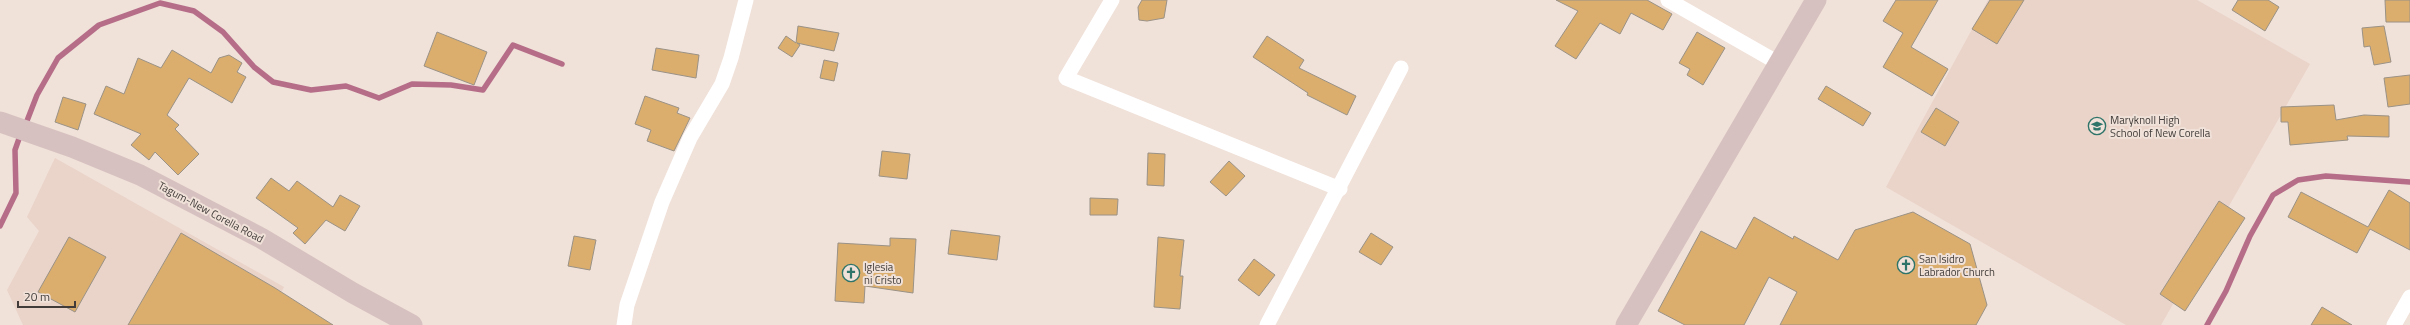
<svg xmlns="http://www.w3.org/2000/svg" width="2410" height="325" font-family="'Titillium Web',sans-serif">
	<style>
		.built { fill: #ead3c8 }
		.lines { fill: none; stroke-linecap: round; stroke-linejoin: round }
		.stream { stroke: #b56d88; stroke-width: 5.5 }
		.building { fill: #dbae6e; stroke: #9a9286 }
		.street { stroke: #fff; stroke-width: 15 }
		.secondary { stroke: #d7c1c0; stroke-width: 21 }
		.labels { text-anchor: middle; stroke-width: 4; stroke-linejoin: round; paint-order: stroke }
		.poi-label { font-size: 11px; fill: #413c39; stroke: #f0e1d9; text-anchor: start }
		.street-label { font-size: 11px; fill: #413c39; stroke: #f0e1d9 }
	</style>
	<rect width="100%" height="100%" fill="#f0e1d9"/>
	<!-- built -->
	<g class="built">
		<path d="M1988,0H2197L2310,64L2161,325H2126L1886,187Z"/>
		<path d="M55,158L284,287L264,325H23L7,290L39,231L27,217Z"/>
	</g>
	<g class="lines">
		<!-- stream -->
		<g class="stream">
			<path d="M25,126L37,95L58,58L99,25L160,3L194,11L223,32L254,67L273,82L311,90L346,86L379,98L412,84L451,85L483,90L513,45L562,64"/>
			<path d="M0,226L16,193L15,150L21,133"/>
			<path d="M2207,325L2226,291L2250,236L2273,195L2298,180L2326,176L2410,182"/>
		</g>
	</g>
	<!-- building -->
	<g class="building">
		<path d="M1142,0H1167L1164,18L1147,21L1139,20L1138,7Z"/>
		<path d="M1556,0H1647L1672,14L1663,30L1631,13L1620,34L1600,23L1576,59L1555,46L1578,11Z"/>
		<path d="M1896,0H1938L1911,47L1948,69L1932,96L1883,67L1903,33L1883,21Z"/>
		<path d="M1990,0H2024L1997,44L1972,29Z"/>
		<path d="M2238,0H2268L2279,7L2265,31L2232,10Z"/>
		<path d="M2385,0H2410V22H2386Z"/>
		<path d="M798,26L839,33L834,51L797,43L800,45L792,57L778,48L786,36L796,43Z"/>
		<path d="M2384,26L2391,62L2374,65L2370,46L2364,47L2362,28Z"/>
		<path d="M437,32L487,52L474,85L424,66Z"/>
		<path d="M1697,32L1725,48L1703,85L1687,75L1690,69L1679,63Z"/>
		<path d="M1267,36L1304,60L1299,68L1356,96L1347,115L1307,95L1308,93L1253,57Z"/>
		<path d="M656,48L699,55L696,78L652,70Z"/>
		<path d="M172,50L211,73L219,58L229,55L242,63L237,72L246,77L232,103L189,78L167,115L179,125L175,129L199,154L178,175L155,152L149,160L131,145L141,134L94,114L106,86L124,94L138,58L161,68Z"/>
		<path d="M824,60L838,63L834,81L820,78Z"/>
		<path d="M2410,75V104L2388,107L2384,78Z"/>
		<path d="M1826,86L1871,113L1863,126L1818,99Z"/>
		<path d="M645,96L679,108L677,113L690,118L674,151L647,141L651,130L635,124Z"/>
		<path d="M63,97L86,104L78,130L55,122Z"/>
		<path d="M2334,105L2336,120L2364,115L2389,116V137L2347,136L2348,140L2290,145L2288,122H2281V107Z"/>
		<path d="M1936,108L1959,122L1945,146L1921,132Z"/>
		<path d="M882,151L910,154L907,179L879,176Z"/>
		<path d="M1148,153L1165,154L1164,186L1147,185Z"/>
		<path d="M1229,161L1245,176L1226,196L1210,182Z"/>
		<path d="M271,178L289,191L297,181L333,207L340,195L360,206L345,231L326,220L305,244L293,233L298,228L256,198Z"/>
		<path d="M2389,190L2410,203V250L2370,229L2357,253L2288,217L2301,192L2368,227Z"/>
		<path d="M1090,198L1118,199L1117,215H1090Z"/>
		<path d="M2219,201L2245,218L2185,311L2160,294Z"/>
		<path d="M1913,212L1970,244L1987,305L1976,325H1780L1797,292L1769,277L1744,325H1685L1658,311L1701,231L1736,249L1754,217L1793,239L1794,236L1838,260L1855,230Z"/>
		<path d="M951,230L1000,236L997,260L948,254Z"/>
		<path d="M181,233L275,288L333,325H128Z"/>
		<path d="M1371,233L1393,247L1381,265L1359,252Z"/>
		<path d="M574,236L596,240L590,270L568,266Z"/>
		<path d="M69,237L106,257L75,312L38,292Z"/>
		<path d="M1158,237L1184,240L1180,276H1183L1180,309L1154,307Z"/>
		<path d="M890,238L916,239L913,293L865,286L864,303L835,301L838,243L890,246Z"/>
		<path d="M1254,259L1275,275L1259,296L1238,280Z"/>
		<path d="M2322,307L2352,325H2311Z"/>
	</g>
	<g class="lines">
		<!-- street -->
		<g class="street">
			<path d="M1112,0L1066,78L1340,189"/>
			<path d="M1668,0L1780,64"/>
			<path d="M624,325L627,305L662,202L690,138L722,84L731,58L746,0"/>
			<path d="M1267,325L1401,68"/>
			<path d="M2394,325L2410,297"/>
		</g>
		<!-- secondary -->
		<g class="secondary">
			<path d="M0,122L72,147L140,175L261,238L353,293L412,325"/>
			<path d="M1626,325L1816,0"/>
		</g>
	</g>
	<!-- icons -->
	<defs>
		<symbol id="school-ring" viewBox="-11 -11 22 22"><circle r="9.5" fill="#f0e1d9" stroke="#2e7469" stroke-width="1.5"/><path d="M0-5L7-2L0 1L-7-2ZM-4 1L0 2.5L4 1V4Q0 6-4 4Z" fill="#2e7469"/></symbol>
		<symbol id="church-ring" viewBox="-11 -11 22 22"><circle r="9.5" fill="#f0e1d9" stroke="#2e7469" stroke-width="1.5"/><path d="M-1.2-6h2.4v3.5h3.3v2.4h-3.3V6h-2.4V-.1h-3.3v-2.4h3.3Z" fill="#2e7469"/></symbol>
	</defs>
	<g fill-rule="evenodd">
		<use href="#school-ring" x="2087" y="116" width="20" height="20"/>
		<use href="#church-ring" x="1896" y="255" width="20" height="20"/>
		<use href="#church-ring" x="841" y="263" width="20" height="20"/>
	</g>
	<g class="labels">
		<!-- poi labels -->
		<g class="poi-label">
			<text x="2110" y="124">Maryknoll High<tspan x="2110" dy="13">School of New Corella</tspan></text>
			<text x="1919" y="263">San Isidro<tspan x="1919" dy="13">Labrador Church</tspan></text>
			<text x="864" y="271">Iglesia<tspan x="864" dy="13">ni Cristo</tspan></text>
		</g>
		<!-- street labels -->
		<g class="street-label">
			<text transform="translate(211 212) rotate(28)" y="4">Tagum-New Corella Road</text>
		</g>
	</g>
	<!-- scale -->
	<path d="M18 301v6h57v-6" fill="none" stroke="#413c39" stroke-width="2"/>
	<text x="24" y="301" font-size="12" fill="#413c39" stroke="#f0e1d9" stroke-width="3" paint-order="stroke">20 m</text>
</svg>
